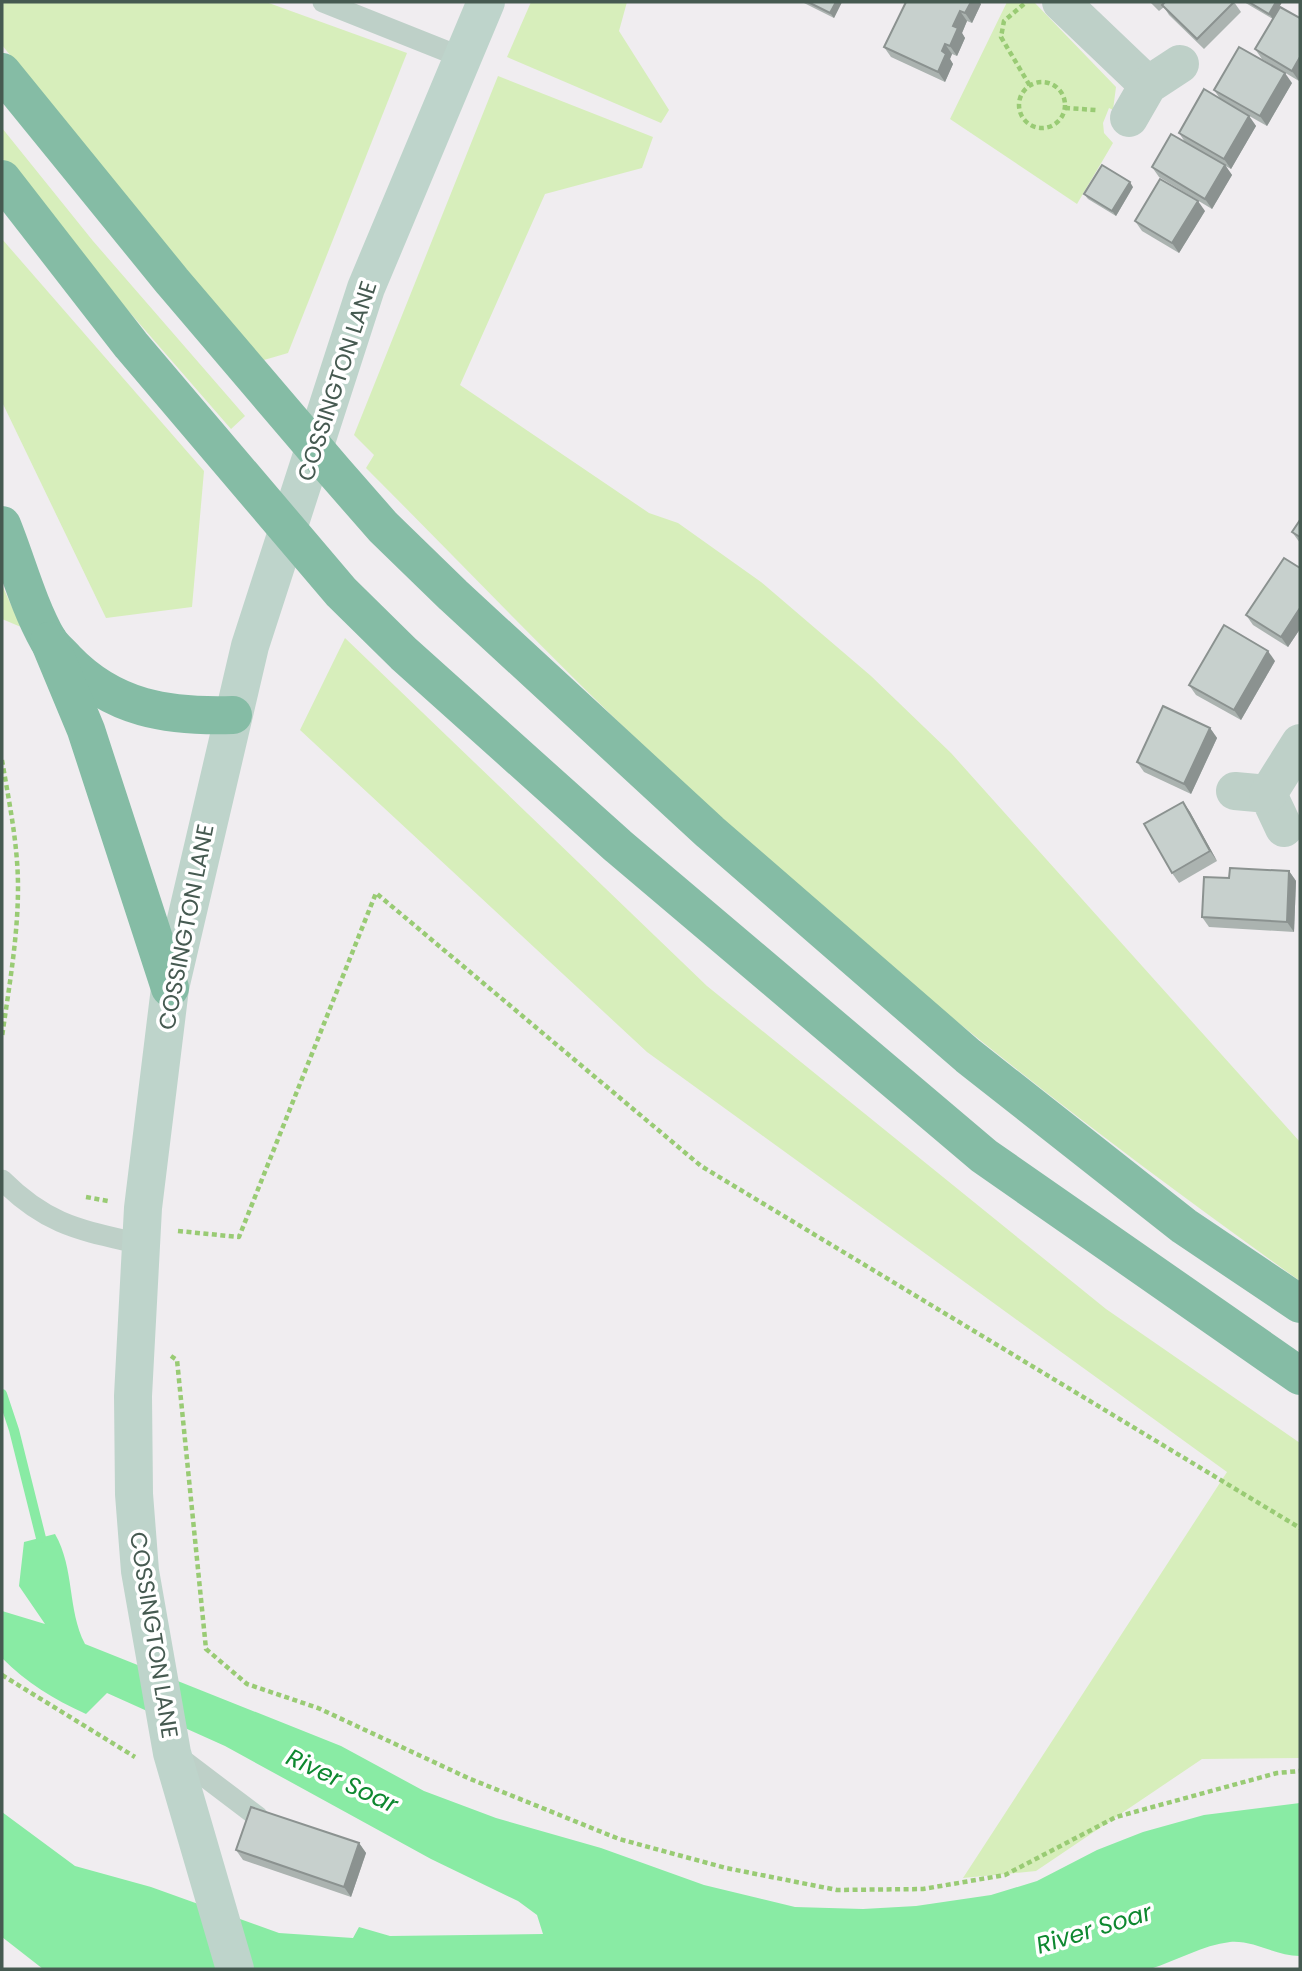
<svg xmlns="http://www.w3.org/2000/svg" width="1302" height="1971" font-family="Poppins,sans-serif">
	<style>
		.green { fill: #d7eebb }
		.water { fill: #89eba4 }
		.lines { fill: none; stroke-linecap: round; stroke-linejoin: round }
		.stream { stroke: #89eba4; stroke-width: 10 }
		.path { stroke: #99cb74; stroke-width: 4.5; stroke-dasharray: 5 3.5; stroke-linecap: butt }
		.lane { stroke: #bed0c8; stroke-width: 21 }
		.street { stroke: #bed0c8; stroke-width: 38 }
		.secondary { stroke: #bed4cb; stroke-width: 38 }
		.highway { stroke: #85bca5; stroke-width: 38 }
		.wall { fill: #abb3b0 }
		.shaded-wall { fill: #8b9290 }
		.building { fill: #c7d0cd; stroke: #8b9290; stroke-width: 2 }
		.labels { text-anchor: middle; stroke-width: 7; stroke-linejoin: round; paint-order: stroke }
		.street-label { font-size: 23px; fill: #465a51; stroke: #fff }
		.water-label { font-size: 24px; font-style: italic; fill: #0e8830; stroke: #fff }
	</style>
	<rect width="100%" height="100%" fill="#f0edf0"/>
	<!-- green -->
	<g class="green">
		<path d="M2,2H266L407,53L288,353L264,360L171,257L2,45Z"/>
		<path d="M531,2H627L619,31L669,110L661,123L507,57Z"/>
		<path d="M1007,2H1034L1116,87L1113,110L1109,108L1103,123L1104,133L1113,143L1077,204L950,119Z"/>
		<path d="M498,76L653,137L642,168L545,194L460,385L649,513L678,523L761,582L871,676L951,753L1300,1142V1281C1081,1125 866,957 671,772C566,674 468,570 366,468L374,455L354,435Z"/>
		<path d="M2,128L93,241L245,416L231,429L79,254L2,158Z"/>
		<path d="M2,239L204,471L192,607L106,618L2,402Z"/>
		<path d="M2,585L21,627L2,619Z"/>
		<path d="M345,638L707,986L1106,1309L1300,1443V1758L1202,1759L1036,1871L963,1878L1227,1472L647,1052L300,730Z"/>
	</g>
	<!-- water -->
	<path class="water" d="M55,1534C75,1569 67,1609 85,1644L341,1746L424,1791L496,1818L601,1848L704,1885L795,1907L863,1909L916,1906L991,1895L1037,1881L1097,1850L1143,1832L1204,1815L1300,1803V1956C1276,1956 1254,1940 1230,1942C1203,1945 1176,1961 1150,1969H43L2,1937V1812L75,1866L151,1887L279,1933L353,1938L359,1927L390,1936L543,1934L537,1915L518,1901L431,1859L225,1746L107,1693L86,1714C53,1699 27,1683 2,1658V1611L45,1624L19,1586L24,1542Z"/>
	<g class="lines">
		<!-- stream -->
		<path class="stream" d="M2,1394L14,1430L41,1538"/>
		<!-- path -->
		<g class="path">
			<path d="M1024,4L1004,21L1001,37L1030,86"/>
			<circle cx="1042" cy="105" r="23"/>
			<path d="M1065,108L1096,110"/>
			<path d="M2,760C9,802 18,844 18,887C18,937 9,987 2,1037"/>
			<path d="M86,1197L108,1201"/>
			<path d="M178,1231L239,1237L376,893L701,1166L1300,1528"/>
			<path d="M171,1356L177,1360L206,1649L247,1684L318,1708L468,1778L619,1839L726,1868L837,1890L923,1889L1005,1875L1116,1817L1277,1773L1300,1771"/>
			<path d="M2,1675L135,1757"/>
		</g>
		<!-- lane -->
		<g class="lane">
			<path d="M323,2L461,57"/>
			<path d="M2,1180C48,1226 81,1230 141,1244"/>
			<path d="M176,1755L258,1817"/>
		</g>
		<!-- street -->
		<g class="street">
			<path d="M1061,2L1148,85"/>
			<path d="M1129,118L1148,85L1180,64"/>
			<path d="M1235,791L1268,794L1284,828"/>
			<path d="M1268,794L1300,743"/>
		</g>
		<!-- secondary -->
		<path class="secondary" d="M235,1969L172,1753L140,1571L134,1494L133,1396L143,1208L170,988L250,646L366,288L486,2"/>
		<!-- highway -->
		<g class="highway">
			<path d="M2,72L172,281L334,471L383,527L453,595L710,832L968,1056L1184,1226L1300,1304"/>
			<path d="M2,179L131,345L341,592L404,654L618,846L984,1156L1300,1376"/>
			<path d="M2,525C17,562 28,605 48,640C52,647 60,653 66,660C113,709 168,717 233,715"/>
			<path d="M49,641L86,730L170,988"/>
		</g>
	</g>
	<!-- wall -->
	<g class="wall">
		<path d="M802,2H842L834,18Z"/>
		<path d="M906,2H979L981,4L972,23L967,21L962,33L965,38L957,56L952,54L950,59L953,64L945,82L891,57L884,47Z"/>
		<path d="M1150,2H1234L1241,12L1204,49L1169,15L1164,7L1159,11Z"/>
		<path d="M1244,2H1282L1274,16L1299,81L1262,59L1255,49L1273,19Z"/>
		<path d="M1292,83L1267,126L1221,100L1214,90Z"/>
		<path d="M1249,116L1256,126L1231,169L1218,162L1225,165L1232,175L1212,209L1159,177L1152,167L1185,142L1179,133Z"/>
		<path d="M1133,187L1116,216L1088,199L1084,194Z"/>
		<path d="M1205,211L1179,253L1142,231L1135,221Z"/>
		<path d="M1300,520V543L1292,532Z"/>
		<path d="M1300,568V629L1288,647L1253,625L1246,615Z"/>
		<path d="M1275,661L1241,720L1196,695L1189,685Z"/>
		<path d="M1210,728L1217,738L1191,794L1144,772L1137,762Z"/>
		<path d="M1183,802L1190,812L1217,861L1179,883L1172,873Z"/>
		<path d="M1289,871L1296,881L1294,932L1209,927L1202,917L1229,878Z"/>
		<path d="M359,1843L366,1853L351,1897L243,1860L236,1850Z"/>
	</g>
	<!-- shaded-wall -->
	<g class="shaded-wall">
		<path d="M836,2H842L834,18L830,13Z"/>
		<path d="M971,2H979L981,4L972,23L965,13Z"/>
		<path d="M1276,2H1282L1273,19L1269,14Z"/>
		<path d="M960,11L967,21L962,33L965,38L957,56L950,46L953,26Z"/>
		<path d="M945,44L952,54L950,59L953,64L945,82L938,72L942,51Z"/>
		<path d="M1300,57V79L1299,81L1292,71Z"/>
		<path d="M1285,73L1292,83L1267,126L1260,116Z"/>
		<path d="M1249,116L1256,126L1231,169L1224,159Z"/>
		<path d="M1225,165L1232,175L1212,209L1205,199Z"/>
		<path d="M1130,182L1133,187L1116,216L1112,211Z"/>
		<path d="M1198,201L1205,211L1179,253L1172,243Z"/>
		<path d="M1300,608V629L1288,647L1281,637Z"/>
		<path d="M1268,651L1275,661L1241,720L1234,710Z"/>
		<path d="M1210,728L1217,738L1191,794L1184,784Z"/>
		<path d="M1183,802L1190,812L1217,861L1210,851Z"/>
		<path d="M1289,871L1296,881L1294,932L1287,922Z"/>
		<path d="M359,1843L366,1853L351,1897L344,1887Z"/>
	</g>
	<!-- building -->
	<g class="building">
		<path d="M808,2H836L830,13Z"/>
		<path d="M906,2H971L965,13L960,11L953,26L958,28L950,46L945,44L942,51L946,54L938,72L884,47Z"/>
		<path d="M1165,2H1234L1197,39L1162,5Z"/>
		<path d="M1249,2H1276L1269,14Z"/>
		<path d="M1280,7L1300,18V57L1292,71L1255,49Z"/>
		<path d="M1239,47L1285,73L1260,116L1214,90Z"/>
		<path d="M1204,89L1249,116L1224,159L1179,133Z"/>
		<path d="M1171,134L1225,165L1205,199L1152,167Z"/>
		<path d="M1102,165L1130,182L1112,211L1084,194Z"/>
		<path d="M1160,179L1198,201L1172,243L1135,221Z"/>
		<path d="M1300,520V537L1292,532Z"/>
		<path d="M1284,558L1300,568V608L1281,637L1246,615Z"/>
		<path d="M1224,625L1268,651L1234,710L1189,685Z"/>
		<path d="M1163,706L1210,728L1184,784L1137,762Z"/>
		<path d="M1183,802L1210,851L1172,873L1144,824Z"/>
		<path d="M1230,868L1289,871L1287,922L1202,917L1204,877L1229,878Z"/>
		<path d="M251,1807L359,1843L344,1887L236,1850Z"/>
	</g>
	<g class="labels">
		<!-- street labels -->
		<g class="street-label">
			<text transform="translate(337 381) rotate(-72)" y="8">COSSINGTON LANE</text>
			<text transform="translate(186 927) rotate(-79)" y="8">COSSINGTON LANE</text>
			<text transform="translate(154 1635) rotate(81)" y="8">COSSINGTON LANE</text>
		</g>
		<!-- water labels -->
		<g class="water-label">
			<text transform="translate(342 1781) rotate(25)" y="8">River Soar</text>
			<text transform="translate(1094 1929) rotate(-17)" y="8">River Soar</text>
		</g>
	</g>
	<!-- border -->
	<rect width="1302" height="1971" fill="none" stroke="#465a51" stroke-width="7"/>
</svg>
